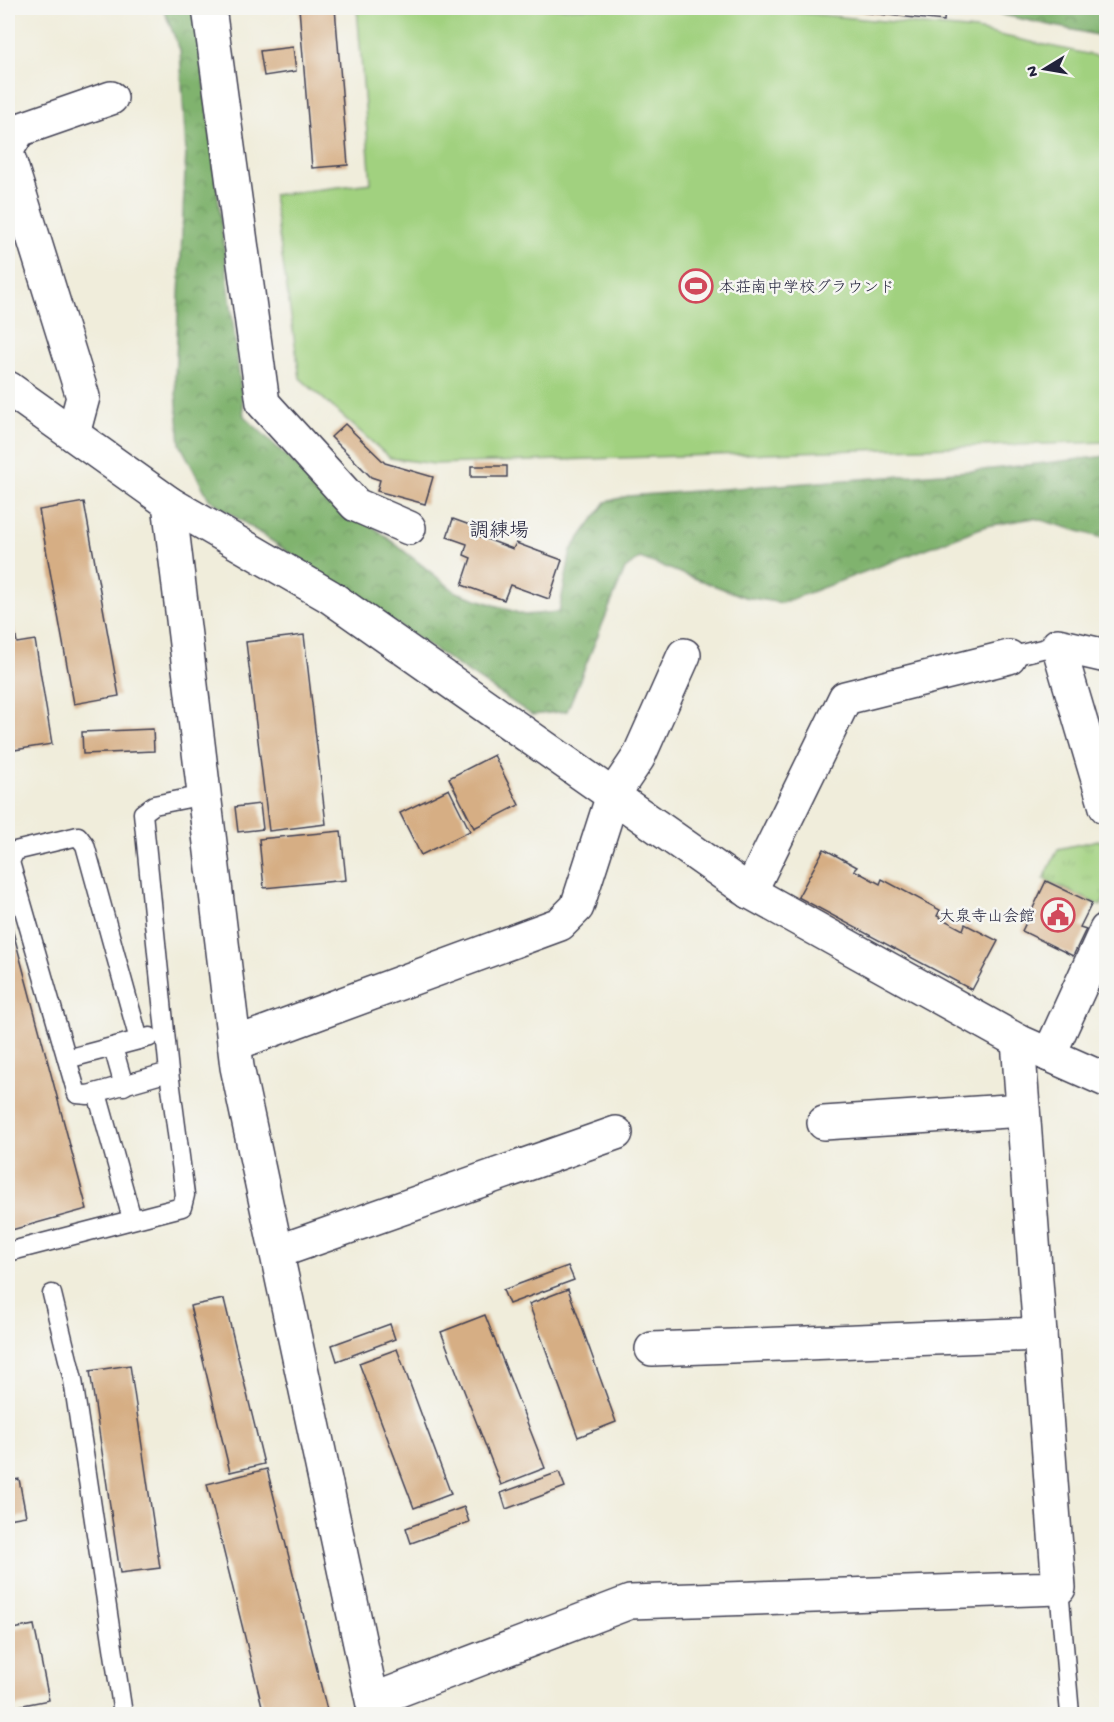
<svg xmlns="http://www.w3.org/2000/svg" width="1114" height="1722" font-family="'Gochi Hand','Klee One',sans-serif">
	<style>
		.grass { fill: url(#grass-tufts); stroke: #627a5d; stroke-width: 1.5 }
		.forest { fill: url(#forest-crowns); stroke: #516a54; stroke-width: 1.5 }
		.garden { fill: #a1d17f; stroke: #627a5d; stroke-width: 1.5 }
		.building { fill: #d6ae84 }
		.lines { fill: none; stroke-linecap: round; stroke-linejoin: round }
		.lane-casing { stroke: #414053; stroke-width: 21 }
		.street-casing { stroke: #414053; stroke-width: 36 }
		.lane { stroke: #fff; stroke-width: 18 }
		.street { stroke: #fff; stroke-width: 33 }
		.labels { text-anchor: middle; stroke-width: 5; stroke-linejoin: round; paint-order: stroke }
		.poi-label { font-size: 16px; fill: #22223b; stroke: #f6f6f2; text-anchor: start }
		.quarter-label { font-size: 20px; fill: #22223b; stroke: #f6f6f2 }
	</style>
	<defs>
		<pattern id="grass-tufts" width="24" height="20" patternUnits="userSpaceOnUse" patternTransform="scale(1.5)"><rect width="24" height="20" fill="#a1d17f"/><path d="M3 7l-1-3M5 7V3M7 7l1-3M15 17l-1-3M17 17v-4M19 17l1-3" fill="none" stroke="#8ab36f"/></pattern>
		<pattern id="forest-crowns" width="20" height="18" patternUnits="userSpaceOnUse" patternTransform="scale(1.5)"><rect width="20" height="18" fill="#80b36e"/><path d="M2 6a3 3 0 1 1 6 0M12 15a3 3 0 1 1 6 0" fill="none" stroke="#68915c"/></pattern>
	</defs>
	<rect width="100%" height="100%" fill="#f6f6f2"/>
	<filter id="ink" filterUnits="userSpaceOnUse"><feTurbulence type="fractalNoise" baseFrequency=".0167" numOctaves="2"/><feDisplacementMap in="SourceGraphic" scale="12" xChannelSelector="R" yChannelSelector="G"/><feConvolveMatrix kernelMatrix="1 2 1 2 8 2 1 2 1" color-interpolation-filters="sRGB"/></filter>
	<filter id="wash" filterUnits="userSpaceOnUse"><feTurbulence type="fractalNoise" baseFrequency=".008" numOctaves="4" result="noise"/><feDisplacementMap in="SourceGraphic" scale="24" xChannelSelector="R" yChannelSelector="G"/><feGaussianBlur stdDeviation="1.35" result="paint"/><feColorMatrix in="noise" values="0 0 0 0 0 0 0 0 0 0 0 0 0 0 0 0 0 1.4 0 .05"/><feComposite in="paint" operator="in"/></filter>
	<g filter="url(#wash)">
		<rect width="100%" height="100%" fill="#f0eddb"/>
		<!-- grass -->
		<path class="grass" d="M1098,840L1106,844V895L1101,906L1044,879L1058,849Z"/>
		<!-- forest -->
		<g class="forest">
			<path d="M163,8H196L244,416L299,468L456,592L524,615L559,612L571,550L606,502L628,496L983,470L1106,456V539L1034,518L986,526L782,603L745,597L640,558L625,569L567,711L532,715L209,499L180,444L175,379L186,152L180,50Z"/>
			<path d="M987,8H1106V37L1003,15Z"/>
		</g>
		<!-- garden -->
		<path class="garden" d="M357,8H750L976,30L1106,58V442L434,464L390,458L300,378L273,195L371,183Z"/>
		<g id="blocks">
			<!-- building -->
			<g class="building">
				<path d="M299,8H335L348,165L312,168Z"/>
				<path d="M832,8H945L944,21L832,9Z"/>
				<path d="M293,47L296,71L264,76L260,51Z"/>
				<path d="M345,424L385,463L433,477L425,504L377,491L380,480L371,477L331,437Z"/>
				<rect x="471" y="466" width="36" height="11"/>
				<path d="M84,502L119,696L74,704L39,510Z"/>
				<path d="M453,519L478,528L476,535L513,549L516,543L562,560L549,599L510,585L504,600L462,585L471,558L464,555L467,544L447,537Z"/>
				<path d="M8,595L17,643L35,640L52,744L8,751Z"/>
				<path d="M304,635L326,824L269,831L246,642Z"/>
				<path d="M153,729L154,751L83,754L82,732Z"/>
				<path d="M494,755L519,805L474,828L449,778Z"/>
				<path d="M449,789L470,831L421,855L400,813Z"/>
				<path d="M260,804L263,829L238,832L235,807Z"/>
				<path d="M341,831L346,880L264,888L259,839Z"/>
				<path d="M824,849L857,867L854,870L880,884L882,879L940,910L937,916L963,930L965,924L998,941L972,990L798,897Z"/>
				<path d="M1046,881L1092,903L1080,927L1086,929L1073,956L1022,931Z"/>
				<path d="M8,913L87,1209L8,1231Z"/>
				<path d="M568,1266L574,1280L509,1304L503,1290Z"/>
				<path d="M568,1289L616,1422L578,1437L529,1304Z"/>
				<path d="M224,1299L264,1464L230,1472L190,1306Z"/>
				<path d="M485,1315L545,1468L501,1485L441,1332Z"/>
				<path d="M390,1324L395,1339L337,1361L332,1345Z"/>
				<path d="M397,1349L451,1494L414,1508L359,1363Z"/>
				<path d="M130,1365L160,1568L120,1573L90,1371Z"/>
				<path d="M267,1469L328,1714H264L207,1484Z"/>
				<path d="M559,1472L565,1487L506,1509L501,1493Z"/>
				<path d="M19,1479L26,1516L8,1519V1481Z"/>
				<path d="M464,1507L469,1522L411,1543L406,1528Z"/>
				<path d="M34,1625L49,1700L8,1708V1630Z"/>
			</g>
		</g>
	</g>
	<g filter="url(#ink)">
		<use href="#blocks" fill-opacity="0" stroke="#414053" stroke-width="1.5"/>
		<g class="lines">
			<defs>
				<g id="lane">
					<path d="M1009,657L1058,645"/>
					<path d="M139,1040L85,845L78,836L15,851L10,862L77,1094L88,1095L169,1072L143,813L154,805L204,795"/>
					<path d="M113,1047L124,1086"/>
					<path d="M67,1059L150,1037"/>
					<path d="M97,1093L132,1219"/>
					<path d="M8,1252L182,1207L185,1195L169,1072"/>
					<path d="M52,1294L73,1380L123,1714"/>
					<path d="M1059,1588L1070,1714"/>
				</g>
				<g id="street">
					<path d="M209,8L263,403L356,505L409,528"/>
					<path d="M8,148L19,130L111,98"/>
					<path d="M8,156L83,397L73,434"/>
					<path d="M8,388L169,503L329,596L750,892L1018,1041L1106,1080"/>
					<path d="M169,503L237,1067L375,1714"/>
					<path d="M1106,656L1058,645L1106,807"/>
					<path d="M750,892L845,698L1009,657"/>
					<path d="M234,1044L560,924L577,907L613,795L638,758L684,655"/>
					<path d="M1049,1055L1106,930"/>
					<path d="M824,1123L1023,1110"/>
					<path d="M277,1252L616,1133"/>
					<path d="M652,1349L1040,1334"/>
					<path d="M373,1700L630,1602L1059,1588L1018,1041"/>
				</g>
			</defs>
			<!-- lane casing -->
			<use href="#lane" class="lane-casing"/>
			<!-- street casing -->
			<use href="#street" class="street-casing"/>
			<!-- lane -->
			<use href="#lane" class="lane"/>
			<!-- street -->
			<use href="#street" class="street"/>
		</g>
	</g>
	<!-- icons -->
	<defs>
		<symbol id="stadium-ring" viewBox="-11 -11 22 22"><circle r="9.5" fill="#f6f6f2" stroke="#d1495b" stroke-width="1.5"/><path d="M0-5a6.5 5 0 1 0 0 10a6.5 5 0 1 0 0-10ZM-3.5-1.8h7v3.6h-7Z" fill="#d1495b"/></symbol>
		<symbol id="civic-ring" viewBox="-11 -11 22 22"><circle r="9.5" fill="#f6f6f2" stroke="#d1495b" stroke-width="1.5"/><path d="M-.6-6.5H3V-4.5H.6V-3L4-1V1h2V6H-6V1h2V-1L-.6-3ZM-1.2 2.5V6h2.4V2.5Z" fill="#d1495b"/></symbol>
	</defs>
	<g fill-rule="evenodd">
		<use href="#stadium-ring" x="677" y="267" width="38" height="38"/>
		<use href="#civic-ring" x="1039" y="896" width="38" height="38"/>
	</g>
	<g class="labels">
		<!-- poi labels -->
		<g class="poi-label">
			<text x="719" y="292">本荘南中学校グラウンド</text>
			<text x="1035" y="921" text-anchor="end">大泉寺山会館</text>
		</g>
		<!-- quarter labels -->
		<g class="quarter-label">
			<text x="499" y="536">調練場</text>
		</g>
	</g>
	<!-- margin -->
	<rect width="1114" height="1722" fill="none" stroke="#f6f6f2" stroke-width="30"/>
	<!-- north arrow -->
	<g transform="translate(1045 69) rotate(259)" stroke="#f6f6f2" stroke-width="4.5" paint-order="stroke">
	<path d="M0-4.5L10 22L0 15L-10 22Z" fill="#22223b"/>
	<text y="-9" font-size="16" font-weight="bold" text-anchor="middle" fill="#22223b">N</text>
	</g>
</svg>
